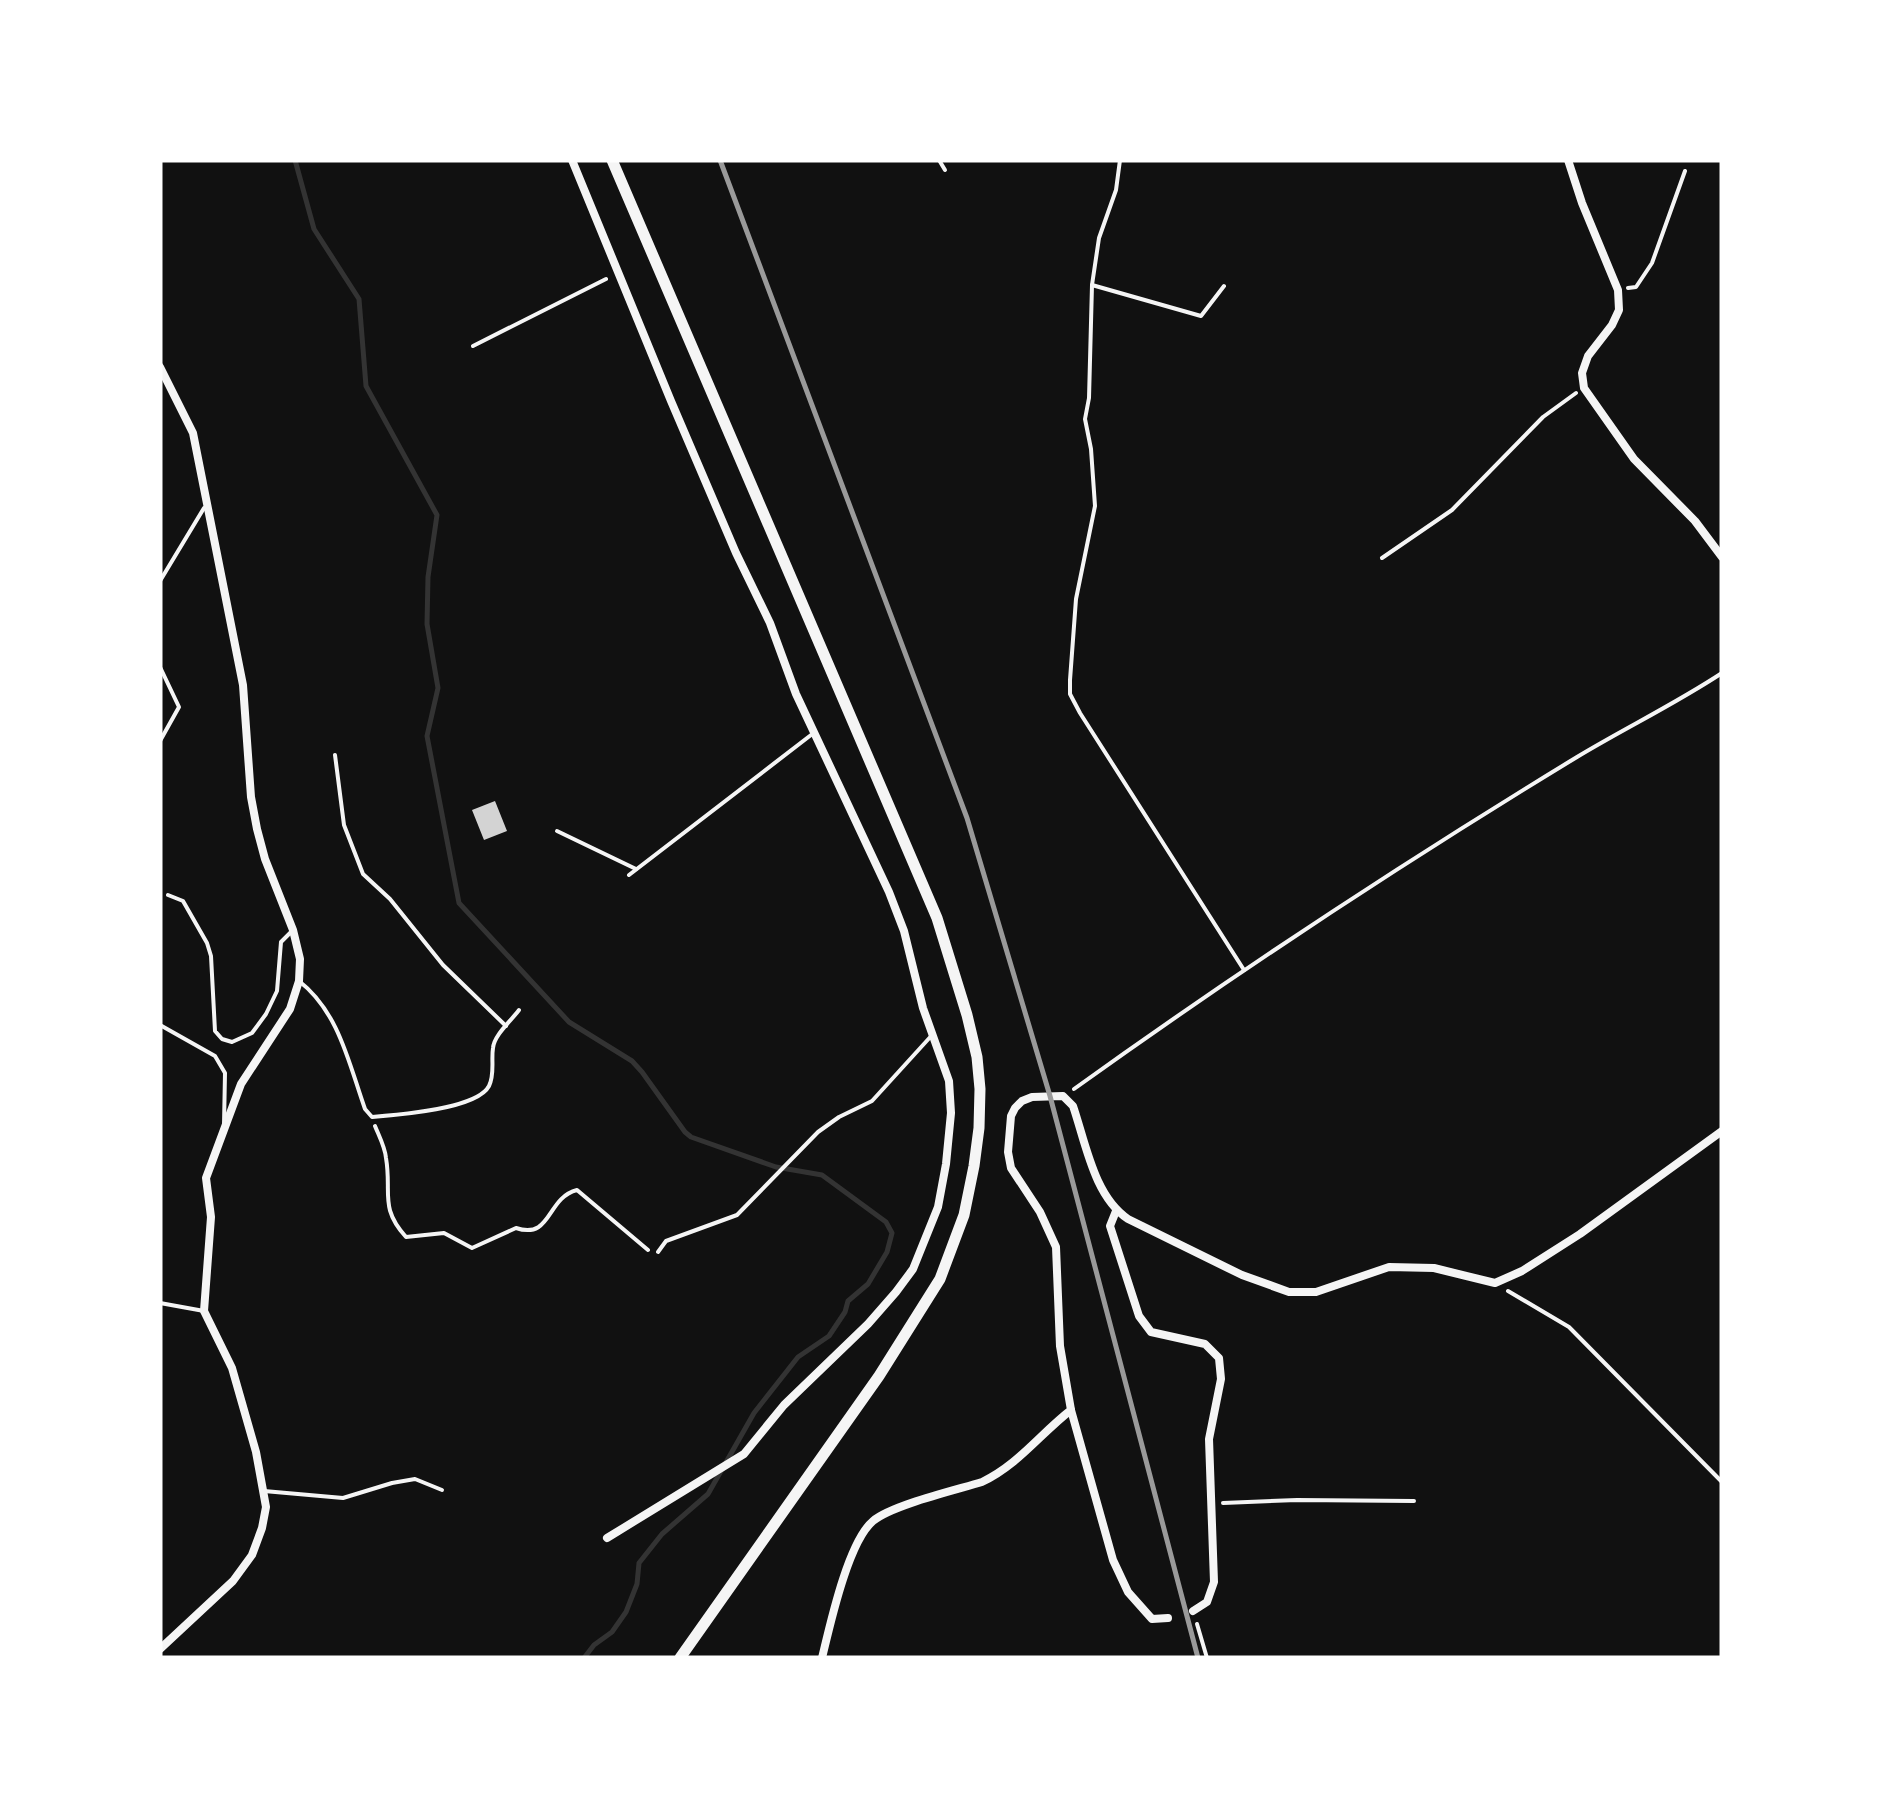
<svg xmlns="http://www.w3.org/2000/svg" width="1882" height="1818" font-family="'Zilla Slab',serif">
	<style>
		.lines { fill: none; stroke-linecap: round; stroke-linejoin: round }
		.stream { stroke: #333; stroke-width: 5 }
		.building { fill: #d3d3d3 }
		.path { stroke: #f5f5f5; stroke-width: 4 }
		.service { stroke: #f5f5f5; stroke-width: 4 }
		.minor { stroke: #f5f5f5; stroke-width: 8 }
		.secondary { stroke: #f5f5f5; stroke-width: 11 }
		.rail { stroke: #9a9a9a; stroke-width: 5 }
	</style>
	<rect width="100%" height="100%" fill="#111"/>
	<g class="lines">
		<!-- stream -->
		<path class="stream" d="M295,160L314,229L359,299L366,386L437,515L428,577L427,624L438,688L427,736L459,903L569,1022L632,1061L642,1072L685,1132L691,1137L776,1167L822,1175L886,1222L892,1233L887,1252L868,1284L848,1301L845,1312L829,1336L798,1357L754,1413L708,1494L662,1534L639,1563L637,1584L626,1612L612,1632L594,1645L584,1658"/>
	</g>
	<!-- building -->
	<path class="building" d="M495,801L507,831L484,840L472,810Z"/>
	<g class="lines">
		<!-- path -->
		<g class="path">
			<path d="M939,160L945,170"/>
			<path d="M1120,160L1116,190L1099,238L1092,285L1201,316L1224,286"/>
			<path d="M1092,285L1089,398L1085,419L1091,449L1095,506L1076,599L1070,680V694L1080,713L1244,970"/>
			<path d="M1628,288L1636,287L1652,263L1685,171"/>
			<path d="M473,346L606,279"/>
			<path d="M1382,558L1452,510L1543,417L1576,393"/>
			<path d="M1074,1089C1237,972 1406,861 1577,757C1625,728 1675,704 1722,673"/>
			<path d="M375,1126C379,1136 385,1147 386,1158C392,1193 379,1207 406,1237L444,1233L472,1248L516,1228C552,1240 546,1198 577,1190L648,1250"/>
			<path d="M1508,1291L1569,1327L1722,1482"/>
			<path d="M1223,1503L1297,1500L1414,1501"/>
			<path d="M1197,1624L1207,1658"/>
		</g>
		<!-- service -->
		<g class="service">
			<path d="M160,581L204,508"/>
			<path d="M160,667L179,707L160,741"/>
			<path d="M335,755L344,825L363,874L390,899L443,965L506,1026"/>
			<path d="M557,831L636,869"/>
			<path d="M629,875L811,735"/>
			<path d="M168,895L183,901L207,943L211,956L215,1031L222,1039L232,1042L252,1033L266,1014L277,991L281,942L293,930"/>
			<path d="M299,981C339,1012 349,1064 365,1109L372,1117C398,1115 477,1109 489,1086C495,1074 491,1060 493,1048C494,1035 511,1021 519,1010"/>
			<path d="M160,1025L215,1056L225,1073L224,1125"/>
			<path d="M658,1252L666,1241L737,1215L818,1132L839,1117L872,1101L933,1034"/>
			<path d="M160,1303L204,1311"/>
			<path d="M264,1491L343,1498L392,1483L415,1479L442,1490"/>
		</g>
		<!-- minor -->
		<g class="minor">
			<path d="M572,160L671,401L736,553L770,623L796,694L889,892L904,931L923,1008L949,1081L951,1113L946,1164L938,1207L913,1269L896,1292L868,1324L784,1405L744,1454L607,1538"/>
			<path d="M1568,160L1582,203L1618,290L1619,310L1612,325L1588,356L1582,373L1584,388L1634,459L1695,521L1722,557"/>
			<path d="M160,367L193,433L243,685L251,797L257,829L265,859L293,930L300,959L299,981L290,1009L241,1084L206,1178L211,1217L204,1311L232,1368L256,1452L266,1507L262,1528L252,1555L233,1581L160,1649"/>
			<path d="M1116,1211L1110,1226L1139,1316L1151,1332L1205,1344L1219,1358L1221,1379L1209,1439L1214,1582L1207,1602L1193,1611"/>
			<path d="M1071,1410L1113,1560L1128,1592L1152,1619L1168,1618"/>
			<path d="M822,1658C830,1625 848,1542 873,1521C892,1505 956,1490 982,1482C1018,1465 1040,1434 1071,1410L1060,1346L1056,1247L1040,1212L1011,1168L1008,1152L1011,1116L1015,1108L1022,1101L1032,1097L1063,1096L1073,1106C1086,1144 1094,1196 1128,1219L1242,1275L1289,1292H1316L1389,1267L1434,1268L1495,1283L1522,1271L1580,1234L1722,1131"/>
		</g>
		<!-- secondary -->
		<path class="secondary" d="M612,160L937,918L967,1015L977,1057L980,1089L979,1128L974,1166L964,1215L940,1279L879,1376L680,1658"/>
		<!-- rail -->
		<path class="rail" d="M720,160L967,818L1050,1096L1198,1658"/>
	</g>
	<!-- border -->
	<rect width="1882" height="1818" fill="none" stroke="#ffffff" stroke-width="325"/>
</svg>
